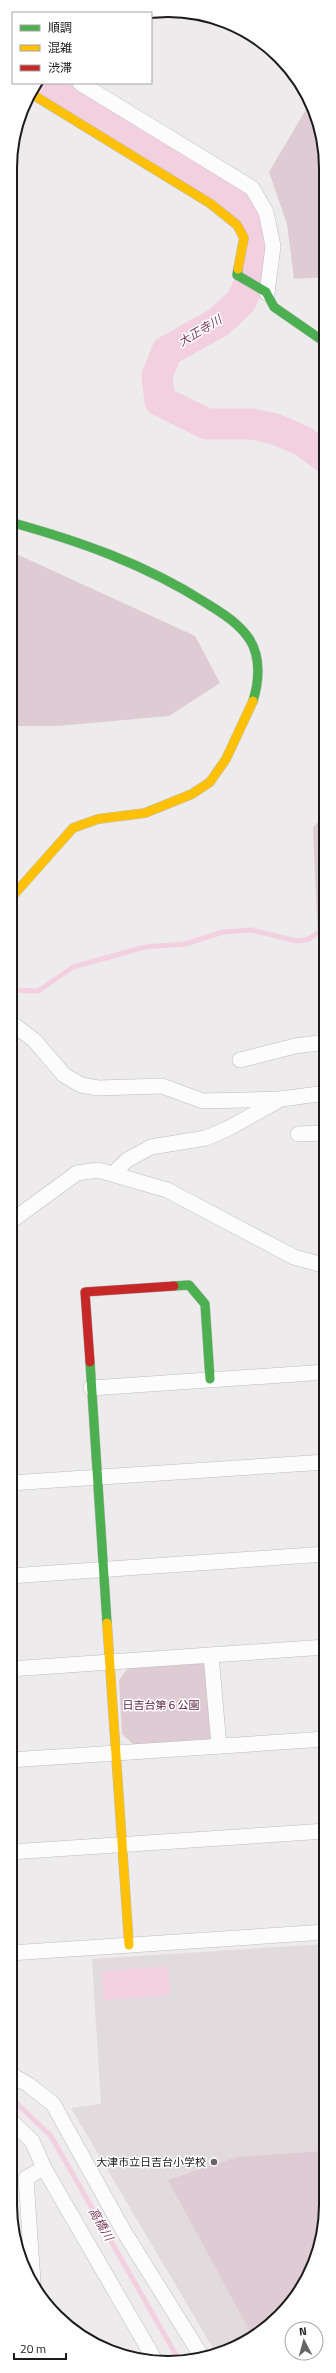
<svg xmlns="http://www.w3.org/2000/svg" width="336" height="2373" font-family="'Titillium Web','Noto Sans JP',sans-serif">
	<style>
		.built { fill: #e2dbde }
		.green { fill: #decbd3 }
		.water { fill: #f3d0e0 }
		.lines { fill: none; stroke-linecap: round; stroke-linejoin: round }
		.stream { stroke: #f3d0e0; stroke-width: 5 }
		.river { stroke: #f3d0e0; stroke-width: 31 }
		.street-casing { stroke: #bebcbd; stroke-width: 16 }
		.fast-casing { stroke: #bebcbd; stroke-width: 10 }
		.slow-casing { stroke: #bebcbd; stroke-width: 10 }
		.jam-casing { stroke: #bebcbd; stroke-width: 10 }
		.street { stroke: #fcfcfc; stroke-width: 15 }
		.fast { stroke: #4caf50; stroke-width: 9 }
		.slow { stroke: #ffc107; stroke-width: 9 }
		.jam { stroke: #c62828; stroke-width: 9 }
		.poi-dot { fill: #666465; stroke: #fff; stroke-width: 1.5 }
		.labels { text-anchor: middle; stroke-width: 3; stroke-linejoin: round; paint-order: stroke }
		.park-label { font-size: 11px; fill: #5c2241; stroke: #fff }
		.poi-label { font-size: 11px; fill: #1d1b1c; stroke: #fff; text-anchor: end }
		.water-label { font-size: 12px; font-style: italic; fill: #7d4060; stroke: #fff }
		.rim { fill: none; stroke: #1d1b1c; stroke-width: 2 }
	</style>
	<rect width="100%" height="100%" fill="#edebec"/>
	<!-- built -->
	<path class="built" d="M326,1944V2216L310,2275L272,2324L217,2355L71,2108L101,2104L92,1959Z"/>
	<!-- green -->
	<g class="green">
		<path d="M311,101L326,157V277L294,279L287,224L269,172Z"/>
		<path d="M10,551L195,636L220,683L169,716L57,726H10Z"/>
		<path d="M326,815V941L318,942L313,827Z"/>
		<path d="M209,1663L213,1739L134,1745L122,1734L119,1680L128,1668Z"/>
		<path d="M326,2151V2216L310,2275L272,2324L252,2335L168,2180L237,2157Z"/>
	</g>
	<!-- water -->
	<path class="water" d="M168,1966L170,1995L104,2000L102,1971Z"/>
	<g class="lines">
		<!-- stream -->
		<g class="stream">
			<path d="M10,990L38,991L73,967L145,947L185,944L223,932L251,930L297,941L309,939L319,932L323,904L321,884L326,866"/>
			<path d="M10,2097L51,2136L179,2360"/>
		</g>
		<!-- river -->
		<path class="river" d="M38,83L230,200L254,220L256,269L241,301L219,322L167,351L157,376L160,401L207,424H252L275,429L303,441L326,458"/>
		<defs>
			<g id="street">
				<path d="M80,83L252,188L266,212L273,246L267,293"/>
				<path d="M10,1022L34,1040L64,1075L81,1085L98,1088L162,1086L203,1101L281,1099"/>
				<path d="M240,1060L295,1046L326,1042"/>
				<path d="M298,1134L326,1133"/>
				<path d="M114,1173L127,1160L151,1147L206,1138L229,1128L281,1099L326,1093"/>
				<path d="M10,1222L77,1173L98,1170L167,1190L294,1257L326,1266"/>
				<path d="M91,1388L326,1372"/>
				<path d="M10,1483L326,1462"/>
				<path d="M10,1576L326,1554"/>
				<path d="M211,1655L219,1746"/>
				<path d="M10,1669L326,1647"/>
				<path d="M10,1760L326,1739"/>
				<path d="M10,1852L326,1831"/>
				<path d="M10,1953L326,1932"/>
				<path d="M10,2074L29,2085L53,2104L123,2230L202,2357"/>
				<path d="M10,2120L32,2141L44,2168L156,2362"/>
				<path d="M33,2282L26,2178L44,2168"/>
			</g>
			<g id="fast">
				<path d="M238,269L237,275L266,292L274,307L326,343"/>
				<path d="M10,522C79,541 145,564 206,603C222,613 239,623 250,640C261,658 259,682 253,701"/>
				<path d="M174,1286L189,1285L205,1304L210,1379"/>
				<path d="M90,1362L107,1623"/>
			</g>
			<g id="slow">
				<path d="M30,93L211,204L237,225L244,238L238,269"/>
				<path d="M10,899L73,828L98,819L145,813L192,794L210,782L226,759L253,701"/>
				<path d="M107,1623L129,1945"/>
			</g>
			<path id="jam" d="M90,1362L85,1292L174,1286"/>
		</defs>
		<!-- street casing -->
		<use href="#street" class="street-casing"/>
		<!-- fast casing -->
		<use href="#fast" class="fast-casing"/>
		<!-- slow casing -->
		<use href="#slow" class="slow-casing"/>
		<!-- jam casing -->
		<use href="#jam" class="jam-casing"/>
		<!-- street -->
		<use href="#street" class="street"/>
		<!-- fast -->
		<use href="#fast" class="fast"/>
		<!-- slow -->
		<use href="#slow" class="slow"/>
		<!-- jam -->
		<use href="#jam" class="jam"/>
	</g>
	<!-- markers -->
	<circle class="poi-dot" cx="214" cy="2162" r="4"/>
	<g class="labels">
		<!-- park labels -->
		<g class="park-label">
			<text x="161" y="1709">日吉台第６公園</text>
		</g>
		<!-- poi labels -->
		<g class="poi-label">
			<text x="206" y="2166">大津市立日吉台小学校</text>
		</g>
		<!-- water labels -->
		<g class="water-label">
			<text transform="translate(200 331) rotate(-31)" y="4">大正寺川</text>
			<text transform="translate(101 2224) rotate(60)" y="4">高橋川</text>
		</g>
	</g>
	<!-- crop -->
	<path d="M0 0H336V2373H0ZM168 17H168A151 151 0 0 1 319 168V2205A151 151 0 0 1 168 2356H168A151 151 0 0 1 17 2205V168A151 151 0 0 1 168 17Z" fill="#fff" fill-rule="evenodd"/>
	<path class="rim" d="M168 17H168A151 151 0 0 1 319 168V2205A151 151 0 0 1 168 2356H168A151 151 0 0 1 17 2205V168A151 151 0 0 1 168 17Z"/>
	<!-- legend -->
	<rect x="12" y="12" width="140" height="72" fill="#ffffff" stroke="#a5a4a4"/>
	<rect x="20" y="25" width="20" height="6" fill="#4caf50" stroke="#a5a4a4"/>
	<text x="48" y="32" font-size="12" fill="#1d1b1c">順調</text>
	<rect x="20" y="45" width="20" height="6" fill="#ffc107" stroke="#a5a4a4"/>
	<text x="48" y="52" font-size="12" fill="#1d1b1c">混雑</text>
	<rect x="20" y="65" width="20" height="6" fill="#c62828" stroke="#a5a4a4"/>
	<text x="48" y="72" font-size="12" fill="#1d1b1c">渋滞</text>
	<!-- north arrow -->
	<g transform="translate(304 2341) rotate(354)"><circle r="19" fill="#ffffff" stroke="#a5a4a4"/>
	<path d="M0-3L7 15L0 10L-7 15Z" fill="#666465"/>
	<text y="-6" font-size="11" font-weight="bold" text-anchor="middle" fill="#1d1b1c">N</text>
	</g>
	<!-- scale -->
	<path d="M14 2353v6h52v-6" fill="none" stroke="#1d1b1c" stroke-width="2"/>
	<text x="20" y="2353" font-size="12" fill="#1d1b1c" stroke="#ffffff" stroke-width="3" paint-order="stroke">20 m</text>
</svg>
